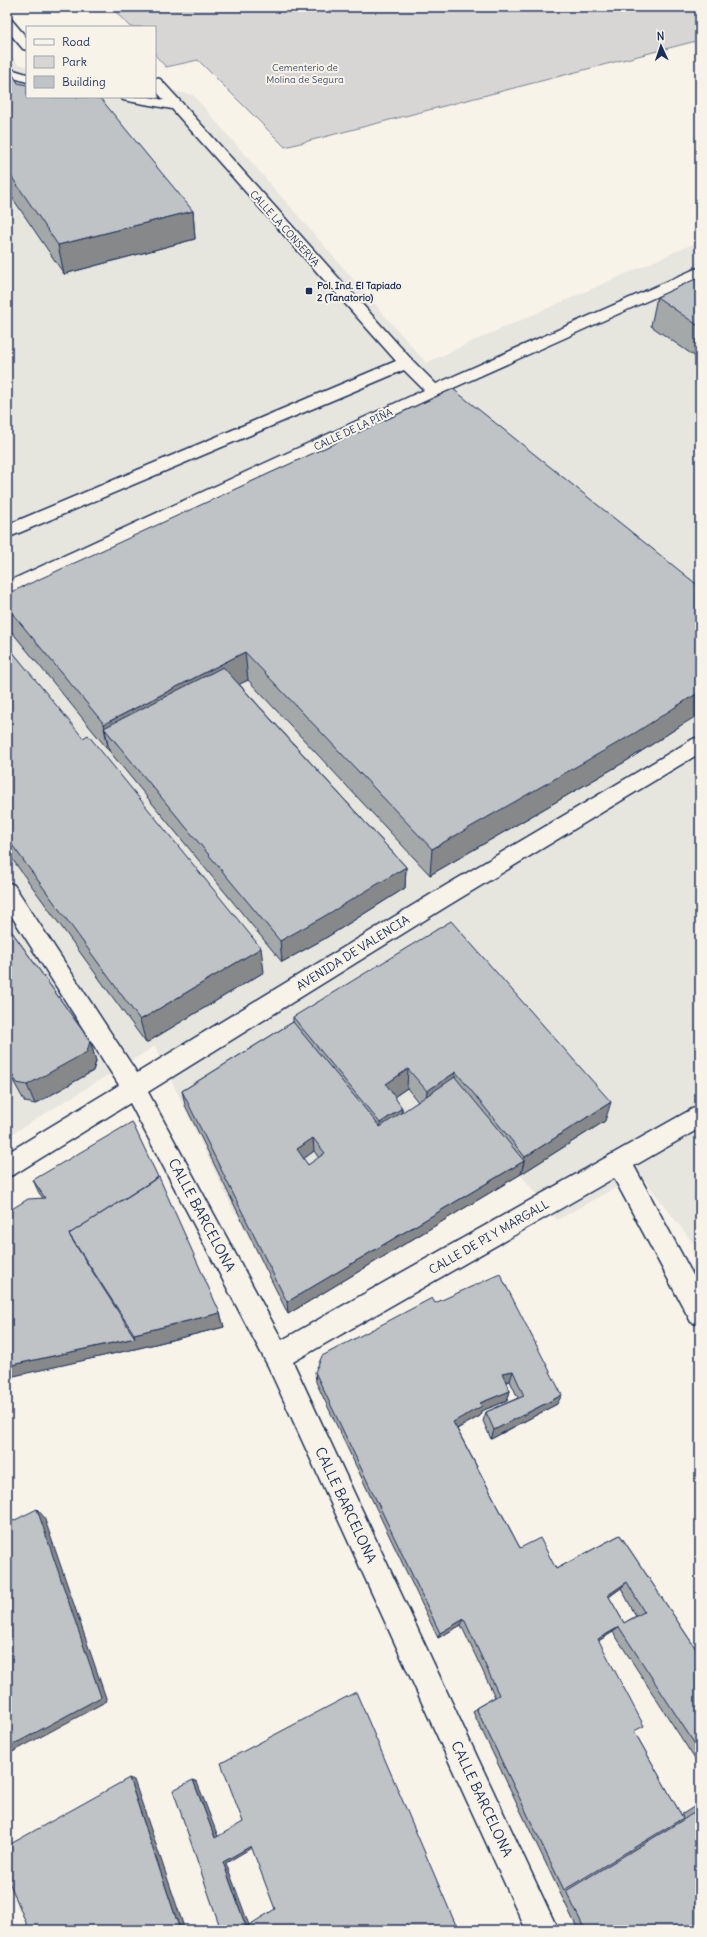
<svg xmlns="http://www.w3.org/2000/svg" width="707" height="1937" font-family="Delius,sans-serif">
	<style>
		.built { fill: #e6e5de }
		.green { fill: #d7d6d4; stroke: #798299 }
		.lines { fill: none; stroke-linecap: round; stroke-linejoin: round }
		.street-casing { stroke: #1b2f5e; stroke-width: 3 }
		.street { fill: #f7f3e8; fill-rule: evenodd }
		.wall { fill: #a5a8a9; stroke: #1b2f5e; fill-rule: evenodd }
		.shaded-wall { fill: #86888a; stroke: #1b2f5e }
		.building { fill: #c0c3c5; stroke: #1b2f5e; fill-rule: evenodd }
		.poi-dot { fill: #1b2f5e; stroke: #f7f3e8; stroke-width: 1.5 }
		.labels { text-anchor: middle; stroke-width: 4; stroke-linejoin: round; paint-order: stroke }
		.far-park-label { font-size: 10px; fill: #415076; stroke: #f7f3e8 }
		.far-street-label { font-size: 10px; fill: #1b2f5e; stroke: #f7f3e8 }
		.far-poi-label { font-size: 10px; font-weight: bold; fill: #1b2f5e; stroke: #f7f3e8; text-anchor: start }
		.street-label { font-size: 12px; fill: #1b2f5e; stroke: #f7f3e8 }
		.near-street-label { font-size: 14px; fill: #1b2f5e; stroke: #f7f3e8 }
	</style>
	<rect width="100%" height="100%" fill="#f7f3e8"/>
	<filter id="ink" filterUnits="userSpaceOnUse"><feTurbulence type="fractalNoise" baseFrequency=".025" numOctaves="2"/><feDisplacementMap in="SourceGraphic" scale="8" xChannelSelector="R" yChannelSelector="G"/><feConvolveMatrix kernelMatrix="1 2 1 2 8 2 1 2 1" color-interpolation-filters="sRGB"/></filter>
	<g filter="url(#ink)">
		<!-- built -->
		<path class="built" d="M7,50L18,64L27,66V97H155V88L193,95L426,363L471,342L700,241V1252L640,1174L557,1220L452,1089L235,1214L155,1046L7,1137Z"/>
		<!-- green -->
		<path class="green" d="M111,7H700V40L285,147L198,60L166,67L155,55V27H130Z"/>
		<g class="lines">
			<defs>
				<g id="street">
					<path d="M7,18L11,19L27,38V50L23,49L7,30Z"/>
					<path d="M7,68L27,74V82L7,76Z"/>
					<path d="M155,78L160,79L182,103L412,360L436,384L695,269L700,268V277L440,394L7,595V582L424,390L404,370L7,538V525L396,361L172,109L128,101L123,100L121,97H149L164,100L155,90Z"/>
					<path d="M700,737V753L449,905L148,1092L282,1340L692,1109L700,1105V1128L634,1166L700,1288V1325L691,1322L614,1178L293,1362L558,1930H526L268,1366L130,1103L15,1174L7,1177V1153L119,1085L7,909V882L14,885L137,1073L433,893L693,739Z"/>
				</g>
			</defs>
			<!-- street casing -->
			<use href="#street" class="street-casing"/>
			<!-- street -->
			<use href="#street" class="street"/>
		</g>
		<!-- wall -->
		<g class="wall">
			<path d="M7,74L18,83L193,211L195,239L64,274L7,190Z"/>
			<path d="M700,277V360L651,326L657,297Z"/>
			<path d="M7,594L680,726L628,760L430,875L248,680L239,684L406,867L405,888L324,939L282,962L7,626Z"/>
			<path d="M7,645L264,972L146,1043L7,852Z"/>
			<path d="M7,925L90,1041L96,1061L93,1071L35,1104L25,1102L7,1070Z"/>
			<path d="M293,1017L605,1121L521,1174L288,1314L185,1105L182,1091L293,1022ZM407,1088L418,1102L402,1113V1108L394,1097ZM314,1151L319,1158L308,1165L303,1159Z"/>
			<path d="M33,1180L220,1313L224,1327L139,1348L7,1377V1212L43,1198L39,1193Z"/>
			<path d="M435,1303L557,1404L491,1439L483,1421L486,1412L518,1398L510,1381L506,1382L510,1391L507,1401L481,1411L480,1416L457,1429L520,1548L556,1569L620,1535L700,1655V1767L613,1632L598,1641L634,1731L681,1815L700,1803V1930H578L473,1712L476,1708L495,1697L461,1625L438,1638L316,1382L315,1372ZM621,1588L636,1616L624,1623L609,1597Z"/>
		</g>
		<!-- shaded-wall -->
		<g class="shaded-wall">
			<path d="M193,211L195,239L64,274L58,245Z"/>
			<path d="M245,652L248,680L119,746L104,728L109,751L104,724Z"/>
			<path d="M700,692V714L680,726L628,760L430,875L432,849Z"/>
			<path d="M406,867L405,888L324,939L282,962L280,941Z"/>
			<path d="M261,948L264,972L146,1043L140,1020Z"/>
			<path d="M90,1041L96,1061L93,1071L35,1104L27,1085Z"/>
			<path d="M408,1069L407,1088L385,1103L386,1084Z"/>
			<path d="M456,1072L453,1091L425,1110L427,1091Z"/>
			<path d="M611,1102L605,1121L521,1174L525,1157Z"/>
			<path d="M402,1108L401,1126L379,1141L380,1123Z"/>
			<path d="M313,1138L314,1151L298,1163L297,1149Z"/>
			<path d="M524,1161L521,1174L288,1314L287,1302Z"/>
			<path d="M220,1313L224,1327L139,1348L14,1376L7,1367V1366L135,1338L134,1334Z"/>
			<path d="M513,1371L510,1381L499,1383L502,1373Z"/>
			<path d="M510,1391L507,1401L481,1411L480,1416L451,1432L453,1422L480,1403Z"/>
			<path d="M562,1395L557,1404L491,1439L494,1430Z"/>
			<path d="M37,1509L44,1517L107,1701L7,1755V1748Z"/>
			<path d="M627,1582L621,1588L603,1601L608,1595Z"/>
			<path d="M464,1619L461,1625L438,1638L440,1633Z"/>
			<path d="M619,1627L613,1632L592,1645L598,1639Z"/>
			<path d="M129,1778L134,1780L185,1930H180Z"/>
			<path d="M193,1780L197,1782L219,1839L215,1838Z"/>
			<path d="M251,1846L253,1847L226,1863L249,1925L246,1927L223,1862Z"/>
		</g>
		<!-- building -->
		<g class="building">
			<path d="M12,73L18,83L27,85V97H92L101,99L193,211L58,245L7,170V74Z"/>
			<path d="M700,277V327L657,297Z"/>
			<path d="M453,389L700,587V692L688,699L635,733L432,849L245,652L104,724L7,607V594Z"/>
			<path d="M7,645L83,738L88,735L261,948L140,1020L7,838Z"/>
			<path d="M223,667L406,867L323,917L280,941L104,728Z"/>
			<path d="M451,921L611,1102L525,1157L456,1072L427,1091L408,1069L386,1084L402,1108L380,1123L293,1017Z"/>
			<path d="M7,925L90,1041L87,1052L27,1085L17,1083L7,1065Z"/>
			<path d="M293,1022L380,1127L455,1077L524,1161L287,1302L182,1091ZM313,1138L325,1153L308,1165L297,1149Z"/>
			<path d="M132,1122L158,1177L69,1234L71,1238L135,1338L7,1366V1212L28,1199L45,1198L33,1180Z"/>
			<path d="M159,1177L220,1313L134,1334L69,1234Z"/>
			<path d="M500,1274L562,1395L494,1430L486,1412L524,1396L513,1371L502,1373L510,1391L480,1403L482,1406L453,1422L520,1548L540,1538L556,1569L620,1535L700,1655V1752L619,1627L598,1639L644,1726L634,1731L683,1818L564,1890L476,1708L499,1695L464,1619L440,1633L315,1372L322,1356L432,1298L435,1303ZM627,1582L644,1612L624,1623L608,1595Z"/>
			<path d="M37,1509L101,1697L7,1748V1524Z"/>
			<path d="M356,1692L458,1930H221L173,1790L193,1780L215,1838L243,1822L221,1763ZM251,1846L275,1909L246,1927L223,1862Z"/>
			<path d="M129,1778L180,1930H29L7,1877V1846Z"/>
			<path d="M700,1808V1930H585L566,1891L686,1818Z"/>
		</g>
	</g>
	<!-- markers -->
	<rect class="poi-dot" x="305" y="287" width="8" height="8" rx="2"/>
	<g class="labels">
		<!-- far-park labels -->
		<g class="far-park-label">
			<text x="305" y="71">Cementerio de<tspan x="305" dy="12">Molina de Segura</tspan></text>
		</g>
		<!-- far-street labels -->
		<g class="far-street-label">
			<text transform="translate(285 228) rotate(48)" y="4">CALLE LA CONSERVA</text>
			<text transform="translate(353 429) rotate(-25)" y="4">CALLE DE LA PIÑA</text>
		</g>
		<!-- far-poi labels -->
		<g class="far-poi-label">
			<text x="317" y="289">Pol. Ind. El Tapiado<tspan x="317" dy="12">2 (Tanatorio)</tspan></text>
		</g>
		<!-- street labels -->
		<g class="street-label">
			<text transform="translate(353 953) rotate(-32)" y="4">AVENIDA DE VALENCIA</text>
			<text transform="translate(489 1237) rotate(-30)" y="4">CALLE DE PI Y MARGALL</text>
		</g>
		<!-- near-street labels -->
		<g class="near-street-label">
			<text transform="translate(202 1215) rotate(62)" y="5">CALLE BARCELONA</text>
			<text transform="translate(346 1505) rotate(65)" y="5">CALLE BARCELONA</text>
			<text transform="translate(482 1799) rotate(65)" y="5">CALLE BARCELONA</text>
		</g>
	</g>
	<!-- margin -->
	<rect width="707" height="1937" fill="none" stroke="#f7f3e8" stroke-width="24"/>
	<rect x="12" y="12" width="683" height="1913" fill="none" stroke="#1b2f5e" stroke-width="1.5" filter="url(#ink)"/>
	<!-- legend -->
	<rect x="26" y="26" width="130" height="72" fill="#f7f3e8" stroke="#9fa5b1"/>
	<rect x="34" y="39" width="20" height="6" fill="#f7f3e8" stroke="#9fa5b1"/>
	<text x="62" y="46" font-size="12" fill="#1b2f5e">Road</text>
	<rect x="34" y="56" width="20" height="12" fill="#d7d6d4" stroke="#9fa5b1"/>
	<text x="62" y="66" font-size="12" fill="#1b2f5e">Park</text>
	<rect x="34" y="76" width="20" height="12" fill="#c0c3c5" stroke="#9fa5b1"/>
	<text x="62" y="86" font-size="12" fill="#1b2f5e">Building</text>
	<!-- north arrow -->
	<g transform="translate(661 46) rotate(357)" stroke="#f7f3e8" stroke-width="3" paint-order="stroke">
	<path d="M0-3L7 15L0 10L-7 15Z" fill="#1b2f5e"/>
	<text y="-6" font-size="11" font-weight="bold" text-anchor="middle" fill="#1b2f5e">N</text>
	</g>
</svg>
